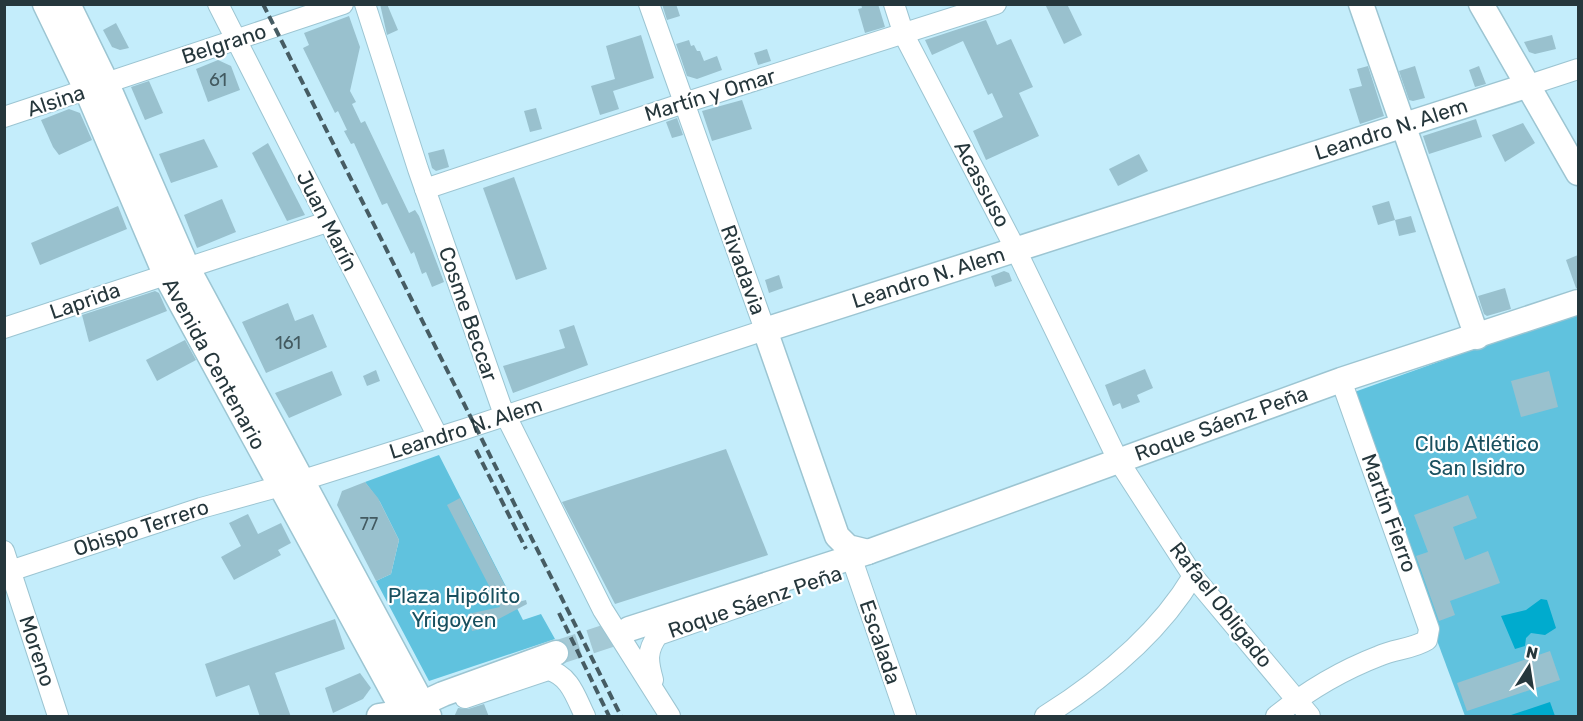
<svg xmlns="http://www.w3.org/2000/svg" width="1583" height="721" font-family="Rubik,sans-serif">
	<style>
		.green { fill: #60c2de }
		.water { fill: #00abce }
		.building { fill: #99c1ce }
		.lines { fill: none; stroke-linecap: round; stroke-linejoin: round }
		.major-tunnel { stroke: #a4c9d5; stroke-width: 24; stroke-dasharray: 24 12; stroke-linecap: butt }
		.minor-casing { stroke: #9cc5d2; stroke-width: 22 }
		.major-casing { stroke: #9cc5d2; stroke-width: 27 }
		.minor { stroke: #fff; stroke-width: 20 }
		.major { stroke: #fff; stroke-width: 24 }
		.rail { stroke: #465c63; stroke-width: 4; stroke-dasharray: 9 4.5; stroke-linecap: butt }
		.labels { text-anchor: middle; stroke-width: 4.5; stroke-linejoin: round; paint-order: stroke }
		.number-label { font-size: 18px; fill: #435a60 }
		.street-label { font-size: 21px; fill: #26373c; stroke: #fff }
		.park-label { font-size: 21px; fill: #19505f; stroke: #fff }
	</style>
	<rect width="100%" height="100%" fill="#c4edfb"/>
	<!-- green -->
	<g class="green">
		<path d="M1578,312V716H1465L1346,395Z"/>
		<path d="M439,455L523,620L541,614L555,639L429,681L376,581L391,574L399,540L380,502L365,482Z"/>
	</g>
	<!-- water -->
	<g class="water">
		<path d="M1541,599L1547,600L1556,628L1545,635L1531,633L1526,638L1525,646L1515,649L1501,616L1526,610Z"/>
		<path d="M1550,702L1555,716H1508Z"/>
	</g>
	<!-- building -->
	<g class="building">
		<path d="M380,4H387L398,30L387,35Z"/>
		<path d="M662,4H676L680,16L667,20Z"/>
		<path d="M861,4H878L885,27L865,33L858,9L862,8Z"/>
		<path d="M1045,4H1067L1082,35L1064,44Z"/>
		<path d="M349,16L360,47L350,91L356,102L352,104L361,123L365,121L409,213L415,210L419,216L444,282L432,287L426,272L422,274L414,252L411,254L387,203L382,205L354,143L351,144L344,131L347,130L338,111L335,113L303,48L309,45L304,33Z"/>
		<path d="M986,20L997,45L1011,39L1033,87L1019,93L1039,136L986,160L973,131L1003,117L992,93L988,95L963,41L932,55L925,40Z"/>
		<path d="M116,23L129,48L120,50L112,47L103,30Z"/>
		<path d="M641,35L654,78L613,91L619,109L600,115L591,86L615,79L606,46Z"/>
		<path d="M1552,35L1556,49L1535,54L1529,52L1524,42Z"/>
		<path d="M689,40L691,46L694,45L697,51H700L704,61L717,56L722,70L697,79L687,76L676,44Z"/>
		<path d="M767,49L771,61L758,65L754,53Z"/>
		<path d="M218,60L231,66L240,90L208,102L196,69Z"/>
		<path d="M1368,66L1384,116L1360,124L1349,89L1362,86L1357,69Z"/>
		<path d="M1415,66L1425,98L1413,101L1409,100L1399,71Z"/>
		<path d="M1479,66L1486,84L1475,87L1469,70Z"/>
		<path d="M149,81L163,113L145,120L131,87Z"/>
		<path d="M742,100L752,129L712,141L702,111Z"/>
		<path d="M536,108L542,129L530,132L524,111Z"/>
		<path d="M69,109L80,113L92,140L59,155L53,147L41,120Z"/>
		<path d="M677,118L683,135L672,138L666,122Z"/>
		<path d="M1476,119L1482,137L1429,154L1423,136Z"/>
		<path d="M1523,123L1535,143L1505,162L1492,135Z"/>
		<path d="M204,139L218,167L171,183L159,154Z"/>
		<path d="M268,143L305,215L287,221L252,153Z"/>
		<path d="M444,149L449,167L436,171L432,168L428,153Z"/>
		<path d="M1139,154L1148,171L1118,186L1109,169Z"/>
		<path d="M514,177L547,269L516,280L483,188Z"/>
		<path d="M222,199L236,232L197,248L184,215Z"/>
		<path d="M1389,201L1395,220L1378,225L1372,206Z"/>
		<path d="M118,206L127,229L40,265L31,243Z"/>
		<path d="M1411,216L1416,232L1399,236L1395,220Z"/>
		<path d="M1578,255V288H1576L1566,260Z"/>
		<path d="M1004,271L1009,273L1012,281L995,287L991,276Z"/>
		<path d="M779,275L783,288L769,293L765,280Z"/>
		<path d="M1505,288L1511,309L1487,316L1484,314L1478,296Z"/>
		<path d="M155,291L159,293L167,311L89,342L82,315Z"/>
		<path d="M288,303L295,321L313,314L327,347L266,373L242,322Z"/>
		<path d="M574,325L588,365L513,393L503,366L565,348L559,330Z"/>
		<path d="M185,340L196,360L157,381L146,360Z"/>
		<path d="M1145,369L1153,388L1137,395L1140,402L1122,409L1120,403L1113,406L1105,385Z"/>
		<path d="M376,370L380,381L367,386L363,376Z"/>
		<path d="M332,371L342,395L289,418L275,393Z"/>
		<path d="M1549,371L1558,407L1521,417L1511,381Z"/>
		<path d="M726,449L768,555L615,604L562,502Z"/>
		<path d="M365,482L378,498L399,540L391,574L376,581L337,505L342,491Z"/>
		<path d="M1468,495L1477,518L1453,527L1465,560L1488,551L1500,583L1450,601L1455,615L1439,621L1416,556L1428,552L1414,515Z"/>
		<path d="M460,498L514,603L526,600L527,604L489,624L490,627L472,631L468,614L500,607L447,505Z"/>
		<path d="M248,514L258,534L281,523L291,543L278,550L281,555L234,580L221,557L241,546L229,523Z"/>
		<path d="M335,619L345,649L275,673L291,717H260L249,685L216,697L205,664Z"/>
		<path d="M1550,651L1560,680L1467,711L1457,683Z"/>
		<path d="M360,673L371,688L363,699L333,713L325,688Z"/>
		<path d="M484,704L489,717H454L458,708L468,709Z"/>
	</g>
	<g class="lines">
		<!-- major-tunnel -->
		<path class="major-tunnel" d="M556,653L629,629"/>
		<defs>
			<g id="minor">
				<path d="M218,4L438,437"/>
				<path d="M365,4L418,169L501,406L603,610L670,716"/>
				<path d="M894,4L904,35L1016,250L1118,460L1193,576L1310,716"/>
				<path d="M1526,86L1578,69"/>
				<path d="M4,117L343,4"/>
				<path d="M425,189L684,103L996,4"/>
				<path d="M4,328L327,222"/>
				<path d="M4,551L58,716"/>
				<path d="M855,568L906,716"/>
				<path id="s1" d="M4,573L201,508L303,480L465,429L765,330L649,4"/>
				<path d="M653,680C648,662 646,651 658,635L776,594"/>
				<path d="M465,698L548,670C570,675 576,698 585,716"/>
				<path d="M1045,716C1102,680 1158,635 1193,576"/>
				<path d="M1276,716C1307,691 1340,671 1379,656C1394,649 1413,649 1427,640L1429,629L1341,380"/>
			</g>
			<g id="major">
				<path id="s2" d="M45,4L87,91L165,274L406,716"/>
				<path d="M68,4L107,84L187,267L429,716"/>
				<path d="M1361,4L1477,337"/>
				<path d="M1481,4L1578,173"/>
				<path id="s3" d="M868,552L848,547L837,536L765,330L1526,86"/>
				<path id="s4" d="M629,629L868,552L1341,380L1578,302"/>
				<path d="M379,716L404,712L443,694L556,653"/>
			</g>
		</defs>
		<!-- minor casing -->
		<use href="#minor" class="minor-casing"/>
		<!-- major casing -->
		<use href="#major" class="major-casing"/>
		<!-- minor -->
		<use href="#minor" class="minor"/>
		<!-- major -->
		<use href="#major" class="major"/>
		<!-- rail -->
		<g class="rail">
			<path d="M263,4L621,716"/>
			<path d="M476,450L526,549"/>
			<path d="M559,613L609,716"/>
		</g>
	</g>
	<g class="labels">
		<!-- number labels -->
		<g class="number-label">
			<text x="218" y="86">61</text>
			<text x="288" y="349">161</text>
			<text x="369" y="530">77</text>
		</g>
		<!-- street labels -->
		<g class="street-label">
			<text transform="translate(224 44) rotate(-18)" y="7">Belgrano</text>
			<text transform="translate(710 95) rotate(-17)" y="7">Martín y Omar</text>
			<text transform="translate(56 101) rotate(-18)" y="7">Alsina</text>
			<text dy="7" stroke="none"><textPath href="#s3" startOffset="912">Leandro N. Alem</textPath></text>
			<text transform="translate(982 184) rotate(62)" y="7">Acassuso</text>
			<text transform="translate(327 221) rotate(63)" y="7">Juan Marín</text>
			<text transform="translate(743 270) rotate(70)" y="7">Rivadavia</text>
			<text dy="7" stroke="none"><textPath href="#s3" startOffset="426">Leandro N. Alem</textPath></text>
			<text transform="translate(85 301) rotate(-19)" y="7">Laprida</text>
			<text transform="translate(468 314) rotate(71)" y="7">Cosme Beccar</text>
			<text dy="7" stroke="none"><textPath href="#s2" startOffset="398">Avenida Centenario</textPath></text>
			<text dy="7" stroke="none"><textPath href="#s4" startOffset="627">Roque Sáenz Peña</textPath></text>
			<text dy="7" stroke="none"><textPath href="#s1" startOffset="484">Leandro N. Alem</textPath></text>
			<text transform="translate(1389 513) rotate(70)" y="7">Martín Fierro</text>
			<text transform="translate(141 528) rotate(-18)" y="7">Obispo Terrero</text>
			<text transform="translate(755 602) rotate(-19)" y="7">Roque Sáenz Peña</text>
			<text transform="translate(1221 605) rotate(52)" y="7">Rafael Obligado</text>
			<text transform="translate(880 642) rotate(71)" y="7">Escalada</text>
			<text transform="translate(37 651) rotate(72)" y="7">Moreno</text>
		</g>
		<!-- park labels -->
		<g class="park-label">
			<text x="1477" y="451">Club Atlético<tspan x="1477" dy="24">San Isidro</tspan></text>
			<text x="454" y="603">Plaza Hipólito<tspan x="454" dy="24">Yrigoyen</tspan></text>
		</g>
	</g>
	<!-- border -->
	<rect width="1583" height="721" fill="none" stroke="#26373c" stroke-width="12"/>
	<!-- north arrow -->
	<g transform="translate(1529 667) rotate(12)" stroke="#ffffff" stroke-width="4.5" paint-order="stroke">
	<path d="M0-4.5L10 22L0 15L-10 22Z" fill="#26373c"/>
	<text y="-9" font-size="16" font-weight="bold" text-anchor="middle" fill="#26373c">N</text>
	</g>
</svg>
